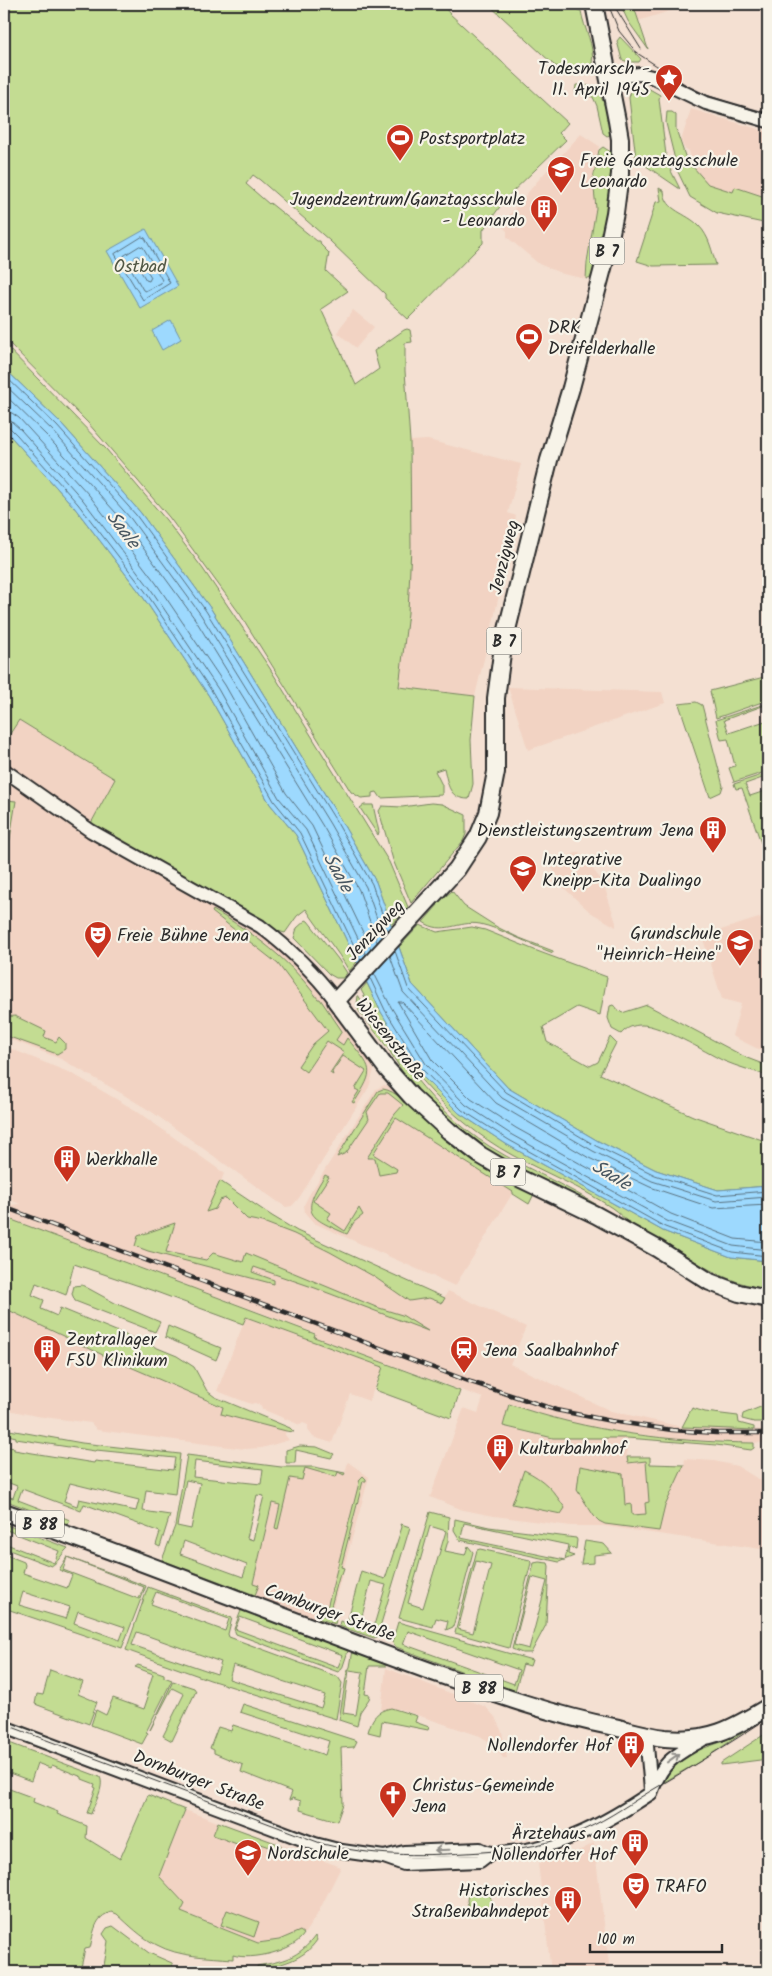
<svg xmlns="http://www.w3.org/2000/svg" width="772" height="1976" font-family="Kalam,sans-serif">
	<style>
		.built { fill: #f2d3c3 }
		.green { fill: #c3dc92; stroke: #77845e; fill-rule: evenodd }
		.water { fill: #9dd9fe; stroke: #6f93aa }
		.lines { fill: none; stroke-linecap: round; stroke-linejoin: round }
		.shore { stroke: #59717f; stroke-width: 1 }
		.tertiary-casing { stroke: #2b2b2b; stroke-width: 16 }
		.primary-casing { stroke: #2b2b2b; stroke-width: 20 }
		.tertiary { stroke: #f7f3e8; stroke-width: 12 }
		.primary { stroke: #f7f3e8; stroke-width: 16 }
		.tram { stroke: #2b2b2b; stroke-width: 1 }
		.rail-casing { stroke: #2b2b2b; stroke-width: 4.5 }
		.rail { stroke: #f7f3e8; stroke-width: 2.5; stroke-dasharray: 8; stroke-linecap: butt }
		.oneway { stroke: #918f8a }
		.labels { text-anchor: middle; stroke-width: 4.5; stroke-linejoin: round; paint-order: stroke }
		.shield { fill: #f7f3e8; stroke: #686764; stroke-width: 1 }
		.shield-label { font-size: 16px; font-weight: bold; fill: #2b2b2b }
		.poi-label { font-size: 18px; fill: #2b2b2b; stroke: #f7f3e8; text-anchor: start }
		.park-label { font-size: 18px; fill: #515745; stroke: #f7f3e8 }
		.street-label { font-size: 18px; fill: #2b2b2b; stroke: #f7f3e8 }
		.water-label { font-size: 19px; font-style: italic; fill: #485660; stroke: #f7f3e8 }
	</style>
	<rect width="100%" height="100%" fill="#f4e0d2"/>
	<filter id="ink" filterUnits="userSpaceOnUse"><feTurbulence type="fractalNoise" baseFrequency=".02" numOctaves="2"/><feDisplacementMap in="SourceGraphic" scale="10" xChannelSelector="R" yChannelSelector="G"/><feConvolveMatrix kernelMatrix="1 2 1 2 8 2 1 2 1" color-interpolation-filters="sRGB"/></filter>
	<g filter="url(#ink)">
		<!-- built -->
		<g class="built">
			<path d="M633,4H674L676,9L638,21Z"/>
			<path d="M691,109L768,132V218L691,194L689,168L692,161L691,157L689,151L684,148L681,141Z"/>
			<path d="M581,134L599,146L593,179L596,208L586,262V279L563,274L539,264L507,237V231L501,225L540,178Z"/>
			<path d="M353,310L374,327L356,348L338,333L339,329Z"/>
			<path d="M428,440L521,464L508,513L516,516L494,618L475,696L399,687L411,471L410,441Z"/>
			<path d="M508,687L662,692L665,703L528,750Z"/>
			<path d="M19,720L115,779L90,825L4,765V743Z"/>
			<path d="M4,777L85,834L232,914L266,937L299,966L319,990L371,1059L374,1070L369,1087L299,1198L292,1206L286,1207L278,1202L152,1112L119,1092L61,1059L4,1037Z"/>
			<path d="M579,852L603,882L616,923V927L590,912L564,888L549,863Z"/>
			<path d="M768,915V1052L756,1048L732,1036L741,1004L722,999L702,936Z"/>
			<path d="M4,1046L73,1074L135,1110L224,1173L221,1182L272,1216L297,1231L444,1298L448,1291L526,1327L510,1364L611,1411L682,1427L768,1430V1443L678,1440L578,1425L509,1405L503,1426L553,1438H627V1456L650,1457V1464L684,1465L685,1459L714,1461L737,1466L768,1485V1550L604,1526H571L494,1516L463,1510L430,1497L464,1408L478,1413L483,1398L314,1337L315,1333L4,1217V1203L10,1205L20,1204L4,1197Z"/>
			<path d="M384,1085L394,1087L519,1183L455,1286L314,1223L305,1213L304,1205L309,1195L376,1089Z"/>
			<path d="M4,1308L213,1403L250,1418L286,1429L285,1435L289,1440L262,1448L245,1449L97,1430L91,1423L36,1416L4,1409Z"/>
			<path d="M246,1317L383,1367L369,1401L350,1394L332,1443L313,1437L308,1430V1425L303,1423L300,1425L262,1409L260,1405L255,1403L251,1404L217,1391Z"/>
			<path d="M348,1462L369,1477L328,1625L250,1595L281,1467H314L345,1473Z"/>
			<path d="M386,1668L486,1707L495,1717L502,1732L507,1758H503L493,1744L480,1736L399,1709L381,1710Z"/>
			<path d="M185,1810L341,1867L317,1915L304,1934L300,1932L279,1940L258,1943L181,1912L185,1904L159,1876Z"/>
			<path d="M594,1843L610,1972H551L538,1863L569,1856Z"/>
		</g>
		<!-- green -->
		<g class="green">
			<path d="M4,4H442L449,13L568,123L559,133L566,140L507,197L483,230V243L408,319L385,298V294L330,241L260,180L253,175L246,184L269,204L270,203L317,241H320L321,245L329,253L326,271L348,291L321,309L356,385L379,369L374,351L404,330L407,329L410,330L412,342L405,343V371L410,441L411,546L408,613L399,687L475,696L471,740L473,784L469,799C449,799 448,785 444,768L435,771L442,785V795L381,798L377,792L372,793V797L361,798L351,792L240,614L169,517L88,423L4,338Z"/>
			<path d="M488,4H560L581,11C584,30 595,44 592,64L582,72L555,66Z"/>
			<path d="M620,4H633L648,49L628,21Z"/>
			<path d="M620,37L641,59L639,62H629L622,60L617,41Z"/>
			<path d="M576,85C581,85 587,85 592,87C604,91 609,123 612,134L607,136L603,133L597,106L593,97L575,92Z"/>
			<path d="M636,86L646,87L660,95L659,99L667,163L680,189L636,159L629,98L631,91Z"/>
			<path d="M667,112H672L676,115V129L688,165L694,168L708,184L733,192L735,187L768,198V224L717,213L690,197L678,172L666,123Z"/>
			<path d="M603,147L612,153L610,212L595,275L586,279L587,262L596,208L593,179L599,150Z"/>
			<path d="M659,188L664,191C666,212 686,212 699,226C709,236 712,251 716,265L653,266L637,261L656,202L661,201Z"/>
			<path d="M4,344L106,449L166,520L203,569L269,667L389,862L408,907L391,925L376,882L340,819L211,609L140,512L61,423L4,368Z"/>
			<path d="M4,429L74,507L141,594L209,696L270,804L296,835L357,962L349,971C337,949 320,931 306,909L297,916L285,933L278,931L219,895L90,825L115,779L19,720L4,743Z"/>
			<path d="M768,676V700L716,718L710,691Z"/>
			<path d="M696,702L702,705L723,786L721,792L710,797L679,704Z"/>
			<path d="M768,703V704L724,720L729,733L768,720V771L734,782L729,768L735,766L728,739L721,740L716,720Z"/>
			<path d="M768,773V776L745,784L750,796L768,790V840L761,843L742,788L736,789L734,784Z"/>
			<path d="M7,800L16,801L4,875V825Z"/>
			<path d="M431,803L442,804L466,815V834L463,841L411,903L393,860L379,811L382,806L402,807Z"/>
			<path d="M364,805H373L379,832L378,835L360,808Z"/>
			<path d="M452,891L464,906L497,927L517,937L553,951V953C531,945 500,928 480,924C458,920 444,936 423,922L438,905L436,904Z"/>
			<path d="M213,910C254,933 290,960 318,999H320L342,1031L336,1040L343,1045L347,1038C373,1070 376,1068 354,1103L352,1102L359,1091L355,1089L366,1071L343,1056L332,1072L333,1075L330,1073L344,1052L327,1041L306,1072L298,1066L313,1044L328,1031L278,964L212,912Z"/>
			<path d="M306,920L308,921L338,959L347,973L343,978H336L329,974L294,938L297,928Z"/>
			<path d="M420,925L437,932L472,927L485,930L537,951L607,977L600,1015L577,1007L543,1027L547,1042L590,1066L598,1062L610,1037L616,1043L600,1074L693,1116L768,1142V1186L718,1190L656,1170L598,1141L508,1088L412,984L399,947Z"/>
			<path d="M367,983L381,1012L459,1113L506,1144L663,1231L731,1257L768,1261V1289C727,1283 704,1267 669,1245C656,1238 642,1231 629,1223C623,1218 618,1212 612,1208C581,1187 545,1173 512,1155C445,1118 396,1057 361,990Z"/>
			<path d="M358,995C394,1052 431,1109 489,1146C534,1174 585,1192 627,1226C545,1185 457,1148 401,1073L402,1071L387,1047L359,1011L357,1005Z"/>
			<path d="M613,1005L622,1013L647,1005L747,1058L768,1066V1076C754,1071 738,1067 724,1061C705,1052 660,1024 641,1025C633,1025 626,1028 621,1034L612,1029L608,1018L610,1006Z"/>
			<path d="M15,1016L46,1031L44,1037L56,1042L59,1037L65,1043V1049L57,1054L4,1035V1017Z"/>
			<path d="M383,1089C397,1091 406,1104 416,1113C451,1146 490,1175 534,1194L529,1204L513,1194V1192L396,1118L373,1154L397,1169L396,1172L379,1175L375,1158H367L395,1114L403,1105L388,1093H380L367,1112L369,1119L346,1153L337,1157L378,1091Z"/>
			<path d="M325,1175L329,1177L313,1201L331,1213L327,1219L345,1231L359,1208L363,1215L354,1222L347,1234C308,1217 300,1214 325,1175Z"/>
			<path d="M220,1181L272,1216L297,1231L445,1298L442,1303L429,1298L409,1301L373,1276L330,1252L294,1234L263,1222L247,1219L226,1198L220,1200L215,1209L206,1212Z"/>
			<path d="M4,1217L315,1334L314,1337L460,1391L451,1418L375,1390L383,1367L246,1317L243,1324L151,1290L74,1264L66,1295L36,1283L32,1295L44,1300L41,1309L57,1316L60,1308L177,1356L194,1367L207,1391L215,1397L290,1428L294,1432L286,1431L221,1414L223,1407L105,1356L4,1308Z"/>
			<path d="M175,1223L166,1252L206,1260L213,1253L243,1262L246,1253L376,1307L402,1315L428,1331L315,1288L254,1267L252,1272L274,1280V1284L148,1251L135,1246L138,1236Z"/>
			<path d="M82,1285L115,1303L160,1322L155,1332L75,1301L72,1294L74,1286Z"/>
			<path d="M168,1326L221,1348L216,1360L165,1337Z"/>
			<path d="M509,1404C589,1432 670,1442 754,1443V1448L751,1450L716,1445L627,1438H553L503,1426Z"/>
			<path d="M768,1404V1422H754L742,1419L743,1414Z"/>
			<path d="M692,1408L705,1412L738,1416L739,1423L754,1427V1430L682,1427Z"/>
			<path d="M4,1429L82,1443L180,1454L175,1494L146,1490L143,1511L170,1515L160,1547L156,1545L160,1532L84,1504L81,1511L22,1489L18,1500L70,1520L68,1524L4,1500V1495L13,1498L17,1486L4,1481V1446L14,1448V1450L94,1463L95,1461L173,1470L175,1458L96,1450L95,1451L16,1439V1437L4,1434ZM70,1483L139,1500L136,1511L79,1499L77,1506L64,1501Z"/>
			<path d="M300,1446L317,1447L334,1454L331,1458L296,1450L295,1463H286V1450Z"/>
			<path d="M187,1455L281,1467H314L345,1473L344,1475L338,1472L336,1477L305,1468L302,1480L290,1478L278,1529L275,1528L280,1505L272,1503L253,1583L259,1585L255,1595L162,1560L175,1526ZM195,1461L263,1469L261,1484L193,1477ZM186,1480L200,1483L191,1529L177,1526ZM257,1495L264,1496L253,1540L247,1538ZM184,1541L247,1565L243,1577L180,1554Z"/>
			<path d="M627,1457H650V1464L684,1465L665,1506L659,1531L605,1524L599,1521L594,1516L577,1490L580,1466L623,1474L625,1505L631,1504L632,1515L646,1514L645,1503L649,1502L646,1461L628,1463Z"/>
			<path d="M524,1470C545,1480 553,1490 565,1508L561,1514L512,1504Z"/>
			<path d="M363,1476L366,1479V1481H363L341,1567L344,1568L342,1574H340L328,1617L336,1620L335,1624L317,1618L318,1614L325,1616L360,1479Z"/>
			<path d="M430,1512L449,1517L448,1541L445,1551L465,1555L468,1546L473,1552L453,1627L446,1630L448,1621L436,1618L433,1627L399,1618ZM430,1526L446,1531L423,1608L408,1603Z"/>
			<path d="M455,1519L489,1527L576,1538L577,1540L576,1549L569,1547L568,1554L574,1556L559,1562L460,1540L454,1530ZM464,1523L568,1545L565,1560L461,1538Z"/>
			<path d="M4,1524L68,1548C62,1553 58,1563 51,1566L4,1548V1543L54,1563L59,1551L4,1529Z"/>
			<path d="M401,1524L410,1527L377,1637L374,1638L339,1626L340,1621L347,1623L361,1571L385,1579L402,1527ZM371,1581L386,1585L372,1632L359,1628Z"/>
			<path d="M585,1541L604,1544L612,1553L594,1555V1563L581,1564Z"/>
			<path d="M480,1549L530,1560L531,1563L509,1648L455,1633L477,1550ZM476,1561L491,1565L473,1633L458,1629Z"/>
			<path d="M4,1554L24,1562L25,1565L23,1573L67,1588L72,1575L59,1570L67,1557L146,1586L122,1648L4,1608V1602L6,1603L9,1591L4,1589ZM67,1557L144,1587L139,1599L63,1570ZM23,1592L70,1607L66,1619L19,1605ZM78,1611L125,1627L120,1640L74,1623Z"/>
			<path d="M539,1562L548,1563L549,1566L546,1625L531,1653H522L512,1649L534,1563ZM532,1577L547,1581L529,1649L514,1645Z"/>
			<path d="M148,1587L232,1618L228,1634L229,1637L338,1677L342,1683L336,1719L210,1680L126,1650ZM156,1592L229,1619L225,1631L151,1604ZM137,1632L221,1662L217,1674L132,1645ZM233,1665L325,1695L321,1708L229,1679Z"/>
			<path d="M242,1608L349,1648L342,1669L338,1672L236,1634L234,1629ZM240,1617L343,1655L338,1667L235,1629Z"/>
			<path d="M398,1622L532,1660L530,1666L523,1664L515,1691L396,1647L392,1642ZM408,1631L519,1670L514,1684L403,1644Z"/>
			<path d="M353,1650L388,1660L386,1666H369L365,1694L370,1695L369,1699L360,1712L357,1726L339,1720L347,1672L350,1667ZM349,1670L363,1672L356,1715L343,1713Z"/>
			<path d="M138,1665L164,1674V1677L172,1680L146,1732L148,1733L142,1744L91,1725L96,1710L106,1715L113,1698L144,1709L148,1697L146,1696L153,1674L135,1667Z"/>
			<path d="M50,1670L83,1682L78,1694L97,1702L89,1724L35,1704L37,1694L43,1695Z"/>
			<path d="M173,1681L194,1688L196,1691L172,1741L163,1736L184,1694L172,1688L150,1730Z"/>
			<path d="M243,1704L357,1741L354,1747L341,1748L343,1804L337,1821L300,1810L301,1801L292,1798L291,1800H289L292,1792L241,1772L243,1765L214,1753V1750L210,1748L218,1727L231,1731L233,1725L325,1755L329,1741L240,1712Z"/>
			<path d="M391,1708L417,1716L415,1722L429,1727L428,1730L382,1721L380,1735L368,1732C372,1718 376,1711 391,1708Z"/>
			<path d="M768,1713V1716L704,1759L659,1785L665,1770L690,1753L724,1741Z"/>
			<path d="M768,1732V1759L721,1765V1763Z"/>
			<path d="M4,1741L100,1777C105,1787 94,1804 91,1814L87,1813L96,1788L94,1787L95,1784L82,1779V1777L52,1765L50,1768L37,1763L31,1781L4,1771V1763L8,1752L4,1750Z"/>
			<path d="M4,1787L34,1798L33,1802L58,1812L57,1814L87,1826L86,1838L120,1859L148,1795L185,1810L159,1876L185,1904L181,1912L258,1943L279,1940L300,1931L304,1934C294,1951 252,1961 233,1955V1959C208,1957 179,1957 157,1945C142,1938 129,1925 117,1914L112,1912C94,1916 94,1933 90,1948L85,1949L80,1972H4Z"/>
			<path d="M218,1822L281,1845L279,1853L270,1850V1847L258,1843L255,1851L213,1835Z"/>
			<circle cx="479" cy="1900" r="12"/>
			<path d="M227,1910L259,1922L254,1937L221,1925Z"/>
			<path d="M113,1926L149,1953L172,1963L173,1967L167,1972H103L108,1941L103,1934L107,1928Z"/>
			<path d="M315,1936L317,1940C303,1961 281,1964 258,1970L257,1966C283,1961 299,1958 315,1936Z"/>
		</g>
		<!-- water -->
		<g class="water">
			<path d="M146,229L178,286L140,308L107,251Z"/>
			<path d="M171,320L181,339L162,350L152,331Z"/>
			<path d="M4,368L61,423L140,512L211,609L340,819L376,882L412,984L508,1088L598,1141L656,1170L718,1190L768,1186V1261L731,1257L663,1231L506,1144L459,1113L417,1071L381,1012L296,835L270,804L209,696L141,594L74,507L4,429Z"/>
		</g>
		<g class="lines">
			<!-- shore -->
			<g class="shore">
				<path d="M142,237L145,238L170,283L143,300L115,254Z"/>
				<path d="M140,246L143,247L162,280L161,283L145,291L143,290L124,256Z"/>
				<path d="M138,256L151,277L149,281L146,280L134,260L135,257Z"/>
				<path d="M4,375L57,426L136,515L206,611L336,821L372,884L388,931"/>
				<path d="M4,384L53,431L131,519L201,615L330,824L366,887L383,936"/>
				<path d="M4,394L47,436L125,523L195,619L324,828L359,890L377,942"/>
				<path d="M4,412L12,413L19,418L89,495L156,583L225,685L286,793L312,826L371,949"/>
				<path d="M4,419L11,421L21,430L83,500L150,588L218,689L279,798L306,830L366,955"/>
				<path d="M4,426L9,427L17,435L78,504L145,591L213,693L274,801L300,833L361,960"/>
				<path d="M395,951L408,988L506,1092L596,1146L655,1175L717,1195L768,1191"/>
				<path d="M390,956L403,992L502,1098L593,1151L652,1181L716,1201L768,1197"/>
				<path d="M374,973L391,1007L426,1064L466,1105L512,1135L667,1221L733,1246L768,1250"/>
				<path d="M370,978L385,1010L421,1068L462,1110L509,1140L665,1227L732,1252L768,1256"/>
				<path d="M768,1205L713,1208L650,1187L589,1158L496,1103L402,1002H398L432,1060L471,1099L516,1128L671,1214L735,1239L768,1242"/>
			</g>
			<defs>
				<g id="tertiary">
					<path d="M609,77L640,74L652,77L706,103L768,121"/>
					<path d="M4,770L91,831L260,926C289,948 314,972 336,1001"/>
					<path d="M4,1727L315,1844L342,1851L384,1857L404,1864L480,1861L489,1854"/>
					<path d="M646,1735L651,1790"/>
					<path d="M651,1793C664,1758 675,1756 705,1738"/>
					<path d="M384,1857L404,1852L480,1849C490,1855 499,1853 510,1852C562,1848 609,1821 651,1793"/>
				</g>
				<g id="primary">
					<path d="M594,4L617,121L620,139V174L615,213L606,257L571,388L549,460L503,646L496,698V772L488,813L478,837L457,869L336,1001L387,1069L411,1096L449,1131L480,1155L519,1178L596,1215L658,1249L710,1282L739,1293L768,1299"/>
					<path d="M4,1512C146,1562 285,1619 427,1670C489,1692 549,1714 614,1727C631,1731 648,1736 665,1738C709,1742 732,1729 768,1707"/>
				</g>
			</defs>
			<!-- tertiary casing -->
			<use href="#tertiary" class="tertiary-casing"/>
			<!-- primary casing -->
			<use href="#primary" class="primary-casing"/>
			<!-- tertiary -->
			<use href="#tertiary" class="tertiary"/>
			<!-- primary -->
			<use href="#primary" class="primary"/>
			<!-- tram -->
			<g class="tram">
				<path d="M608,4L619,31L637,53L697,92L768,115"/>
				<path d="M613,4L641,49"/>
				<path d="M4,1724L323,1844C372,1856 415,1856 466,1853C503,1851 538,1848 573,1834C601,1824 624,1807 649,1792C690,1768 729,1744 768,1718"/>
			</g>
			<defs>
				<path id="rail" d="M4,1207L471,1382L556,1410L611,1421L672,1430L716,1433H768"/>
			</defs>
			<!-- rail casing -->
			<use href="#rail" class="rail-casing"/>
			<!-- rail -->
			<use href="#rail" class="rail"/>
		</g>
		<!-- one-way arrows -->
		<defs><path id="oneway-shaft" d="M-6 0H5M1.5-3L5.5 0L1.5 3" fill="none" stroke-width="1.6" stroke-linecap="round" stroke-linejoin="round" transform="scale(1.25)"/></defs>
		<g class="oneway">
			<use href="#oneway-shaft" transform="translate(673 1758) rotate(-36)"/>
			<use href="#oneway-shaft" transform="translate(442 1850) rotate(178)"/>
		</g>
	</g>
	<!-- icons -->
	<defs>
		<symbol id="sight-pin" viewBox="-11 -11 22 30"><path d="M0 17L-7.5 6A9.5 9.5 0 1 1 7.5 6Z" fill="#c8321e" stroke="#f7f3e8"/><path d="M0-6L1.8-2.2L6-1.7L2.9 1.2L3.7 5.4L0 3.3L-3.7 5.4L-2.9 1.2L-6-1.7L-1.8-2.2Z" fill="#fff"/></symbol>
		<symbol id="stadium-pin" viewBox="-11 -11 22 30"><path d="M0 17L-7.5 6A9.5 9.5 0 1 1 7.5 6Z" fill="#c8321e" stroke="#f7f3e8"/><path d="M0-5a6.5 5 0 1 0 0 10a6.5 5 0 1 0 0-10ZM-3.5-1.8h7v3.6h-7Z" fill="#fff"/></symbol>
		<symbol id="school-pin" viewBox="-11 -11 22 30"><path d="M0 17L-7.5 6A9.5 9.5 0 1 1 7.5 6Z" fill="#c8321e" stroke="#f7f3e8"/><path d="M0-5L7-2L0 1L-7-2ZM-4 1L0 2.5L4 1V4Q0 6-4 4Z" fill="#fff"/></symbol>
		<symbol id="building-pin" viewBox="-11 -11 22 30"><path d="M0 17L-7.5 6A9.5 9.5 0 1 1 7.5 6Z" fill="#c8321e" stroke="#f7f3e8"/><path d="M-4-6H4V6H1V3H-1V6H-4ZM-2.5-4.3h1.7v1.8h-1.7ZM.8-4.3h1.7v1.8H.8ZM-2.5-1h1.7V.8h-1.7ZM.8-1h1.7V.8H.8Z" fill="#fff"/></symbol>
		<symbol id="theatre-pin" viewBox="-11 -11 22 30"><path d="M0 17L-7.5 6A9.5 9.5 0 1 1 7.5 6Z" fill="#c8321e" stroke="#f7f3e8"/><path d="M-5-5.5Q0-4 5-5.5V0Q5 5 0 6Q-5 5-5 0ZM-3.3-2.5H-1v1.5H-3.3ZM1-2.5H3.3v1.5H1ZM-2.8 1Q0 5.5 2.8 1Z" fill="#fff"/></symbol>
		<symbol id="station-pin" viewBox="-11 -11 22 30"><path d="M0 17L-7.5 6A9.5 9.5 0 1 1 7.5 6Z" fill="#c8321e" stroke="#f7f3e8"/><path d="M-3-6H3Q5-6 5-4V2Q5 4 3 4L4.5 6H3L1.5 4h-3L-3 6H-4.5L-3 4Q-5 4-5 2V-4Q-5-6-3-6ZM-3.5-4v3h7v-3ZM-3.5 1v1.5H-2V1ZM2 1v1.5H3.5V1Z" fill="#fff"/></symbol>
		<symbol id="church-pin" viewBox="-11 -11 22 30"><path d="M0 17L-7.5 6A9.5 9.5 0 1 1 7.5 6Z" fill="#c8321e" stroke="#f7f3e8"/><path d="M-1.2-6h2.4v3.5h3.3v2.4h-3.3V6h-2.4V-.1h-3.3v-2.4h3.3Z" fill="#fff"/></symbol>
	</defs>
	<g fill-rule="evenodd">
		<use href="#sight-pin" x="653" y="62" width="32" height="43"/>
		<use href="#stadium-pin" x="384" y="122" width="32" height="43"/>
		<use href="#school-pin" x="545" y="154" width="32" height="43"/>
		<use href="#building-pin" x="528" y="193" width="32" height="43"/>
		<use href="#stadium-pin" x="513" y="321" width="32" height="43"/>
		<use href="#building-pin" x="697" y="814" width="32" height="43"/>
		<use href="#school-pin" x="507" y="853" width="32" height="43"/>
		<use href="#theatre-pin" x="82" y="919" width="32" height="43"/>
		<use href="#school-pin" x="724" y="927" width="32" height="43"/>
		<use href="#building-pin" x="51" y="1143" width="32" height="43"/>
		<use href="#building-pin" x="31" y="1333" width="32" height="43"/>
		<use href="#station-pin" x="448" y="1334" width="32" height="43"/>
		<use href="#building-pin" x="484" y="1432" width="32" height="43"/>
		<use href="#building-pin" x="615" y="1729" width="32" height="43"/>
		<use href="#church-pin" x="377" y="1779" width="32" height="43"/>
		<use href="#building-pin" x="619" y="1827" width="32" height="43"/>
		<use href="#school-pin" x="232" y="1837" width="32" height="43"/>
		<use href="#theatre-pin" x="620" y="1870" width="32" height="43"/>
		<use href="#building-pin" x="552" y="1884" width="32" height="43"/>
	</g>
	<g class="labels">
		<!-- shield labels -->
		<g class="shield">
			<rect x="589.5" y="237.5" width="35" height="27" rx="4"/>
			<rect x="486.5" y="627.5" width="35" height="27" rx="4"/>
			<rect x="490.5" y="1158.5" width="35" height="27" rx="4"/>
			<rect x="16" y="1510.5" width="48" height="27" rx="4"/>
			<rect x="455" y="1674.5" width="48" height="27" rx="4"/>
		</g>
		<g class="shield-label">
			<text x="607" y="257">B 7</text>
			<text x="504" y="647">B 7</text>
			<text x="508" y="1178">B 7</text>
			<text x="40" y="1530">B 88</text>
			<text x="479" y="1694">B 88</text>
		</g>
		<!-- poi labels -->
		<g class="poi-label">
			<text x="650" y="74" text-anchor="end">Todesmarsch -<tspan x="650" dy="21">11. April 1945</tspan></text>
			<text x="419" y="144">Postsportplatz</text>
			<text x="580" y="166">Freie Ganztagsschule<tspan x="580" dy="21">Leonardo</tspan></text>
			<text x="525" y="205" text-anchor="end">Jugendzentrum/Ganztagsschule<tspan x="525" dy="21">- Leonardo</tspan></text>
			<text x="548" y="333">DRK<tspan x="548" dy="21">Dreifelderhalle</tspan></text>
			<text x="694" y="836" text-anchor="end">Dienstleistungszentrum Jena</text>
			<text x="542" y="865">Integrative<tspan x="542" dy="21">Kneipp-Kita Dualingo</tspan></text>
			<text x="721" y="939" text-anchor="end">Grundschule<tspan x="721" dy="21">"Heinrich-Heine"</tspan></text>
			<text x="117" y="941">Freie Bühne Jena</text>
			<text x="86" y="1165">Werkhalle</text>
			<text x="66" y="1345">Zentrallager<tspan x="66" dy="21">FSU Klinikum</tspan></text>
			<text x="483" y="1356">Jena Saalbahnhof</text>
			<text x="519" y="1454">Kulturbahnhof</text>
			<text x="612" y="1751" text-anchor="end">Nollendorfer Hof</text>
			<text x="412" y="1791">Christus-Gemeinde<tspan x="412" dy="21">Jena</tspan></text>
			<text x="616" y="1839" text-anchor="end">Ärztehaus am<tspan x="616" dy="21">Nollendorfer Hof</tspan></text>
			<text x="267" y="1859">Nordschule</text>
			<text x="655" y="1892">TRAFO</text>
			<text x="549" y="1896" text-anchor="end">Historisches<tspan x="549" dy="21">Straßenbahndepot</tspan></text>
		</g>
		<!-- park labels -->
		<g class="park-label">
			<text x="140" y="272">Ostbad</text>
		</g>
		<!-- street labels -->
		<g class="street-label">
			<text transform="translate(504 557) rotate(-76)" y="6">Jenzigweg</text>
			<text transform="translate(375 930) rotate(-47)" y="6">Jenzigweg</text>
			<text transform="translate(391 1039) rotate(51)" y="6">Wiesenstraße</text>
			<text transform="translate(330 1612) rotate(20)" y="6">Camburger Straße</text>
			<text transform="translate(199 1780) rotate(21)" y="6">Dornburger Straße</text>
		</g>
		<!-- water labels -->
		<g class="water-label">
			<text transform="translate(124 529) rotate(53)" y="7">Saale</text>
			<text transform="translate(339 872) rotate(61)" y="7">Saale</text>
			<text transform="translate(612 1174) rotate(31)" y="7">Saale</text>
		</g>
	</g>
	<!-- margin -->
	<rect width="772" height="1976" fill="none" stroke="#f7f3e8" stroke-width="20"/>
	<rect x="10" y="10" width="752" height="1956" fill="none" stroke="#2b2b2b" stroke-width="2" filter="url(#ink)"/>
	<!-- scale -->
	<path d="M590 1944v8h132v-8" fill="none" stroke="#2b2b2b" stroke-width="2.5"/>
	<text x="597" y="1944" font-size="15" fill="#2b2b2b" stroke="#f7f3e8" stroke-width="4" paint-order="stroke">100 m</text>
</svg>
